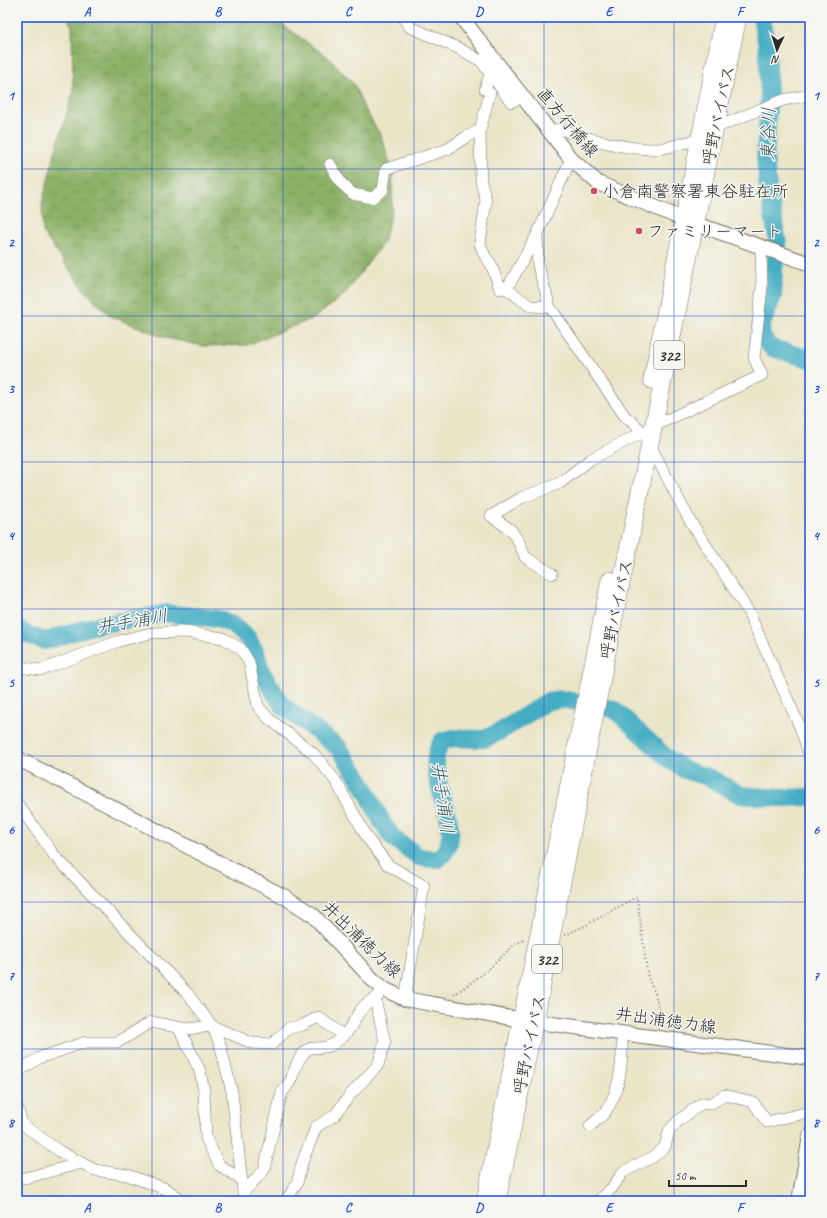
<svg xmlns="http://www.w3.org/2000/svg" width="827" height="1218" font-family="Caveat,'Klee One',sans-serif">
	<style>
		.forest { fill: url(#forest-crowns); stroke: #5c6e49 }
		.lines { fill: none; stroke-linecap: round; stroke-linejoin: round }
		.river { stroke: #44adc3; stroke-width: 18 }
		.minor-casing { stroke: #6e6c62; stroke-width: 12 }
		.major-casing { stroke: #6e6c62; stroke-width: 16 }
		.highway-casing { stroke: #6e6c62; stroke-width: 18 }
		.path { stroke: #6e6c62; stroke-width: 2; stroke-dasharray: 1 3; stroke-linecap: butt }
		.minor { stroke: #fff; stroke-width: 11 }
		.major { stroke: #fff; stroke-width: 14 }
		.highway { stroke: #fff; stroke-width: 17 }
		.grid { fill: none; stroke: #1d4ed8; stroke-width: 1; stroke-opacity: 0.55 }
		.poi-dot { fill: #d1495b; stroke: #f6f6f2; stroke-width: 1.5 }
		.labels { text-anchor: middle; stroke-width: 3; stroke-linejoin: round; paint-order: stroke }
		.shield { fill: #f6f6f2; stroke: #686867; stroke-width: 1 }
		.shield-label { font-size: 16px; font-weight: bold; fill: #2b2b2b }
		.street-label { font-size: 17px; fill: #2b2b2b; stroke: #f6f6f2 }
		.poi-label { font-size: 17px; fill: #2b2b2b; stroke: #f6f6f2; text-anchor: start }
		.water-label { font-size: 18px; font-style: italic; fill: #345860; stroke: #f6f6f2 }
		.neatline { fill: none; stroke: #1d4ed8; stroke-width: 1.5 }
		.grid-label { font-size: 13px; text-anchor: middle; font-weight: bold; fill: #1d4ed8 }
	</style>
	<defs>
		<pattern id="forest-crowns" width="20" height="18" patternUnits="userSpaceOnUse"><rect width="20" height="18" fill="#8cb167"/><path d="M2 6a3 3 0 1 1 6 0M12 15a3 3 0 1 1 6 0" fill="none" stroke="#739055"/></pattern>
	</defs>
	<rect width="100%" height="100%" fill="#f6f6f2"/>
	<filter id="ink" filterUnits="userSpaceOnUse"><feTurbulence type="fractalNoise" baseFrequency=".025" numOctaves="2"/><feDisplacementMap in="SourceGraphic" scale="8" xChannelSelector="R" yChannelSelector="G"/><feConvolveMatrix kernelMatrix="1 2 1 2 8 2 1 2 1" color-interpolation-filters="sRGB"/></filter>
	<filter id="wash" filterUnits="userSpaceOnUse"><feTurbulence type="fractalNoise" baseFrequency=".012" numOctaves="4" result="noise"/><feDisplacementMap in="SourceGraphic" scale="16" xChannelSelector="R" yChannelSelector="G"/><feGaussianBlur stdDeviation="0.9" result="paint"/><feColorMatrix in="noise" values="0 0 0 0 0 0 0 0 0 0 0 0 0 0 0 0 0 1.4 0 .05"/><feComposite in="paint" operator="in"/></filter>
	<g filter="url(#wash)">
		<rect width="100%" height="100%" fill="#ebe5c8"/>
		<!-- forest -->
		<path class="forest" d="M66,17H272L329,58L354,84L363,106L381,136L393,172L392,212L383,243L344,295L314,318L247,345L204,346L166,338L110,316L85,291L43,233L42,203L56,149L73,92L72,26Z"/>
		<g class="lines">
			<!-- river -->
			<g class="river">
				<path d="M763,17L762,22L767,45L769,94L765,158L768,188L778,243L774,270L773,296L761,326L762,338L772,348L810,359"/>
				<path d="M17,628L28,635L45,641L93,626L165,613L218,619L233,625L247,637L256,653L262,673L282,705L339,748L364,786L382,822L393,838L419,857L437,860C475,831 417,777 442,741L453,738L484,739L501,731L548,701L561,699L614,709L667,758L685,770L710,778L741,795L780,798L810,797"/>
			</g>
		</g>
	</g>
	<g filter="url(#ink)">
		<g class="lines">
			<defs>
				<g id="minor">
					<path d="M403,17L410,27L458,48L481,61L511,102L523,97"/>
					<path d="M715,128L783,100L810,95"/>
					<path d="M480,130L481,182L486,200L480,244L485,256L491,264L500,289L509,285L537,235"/>
					<path d="M549,131L560,129C589,139 628,150 657,149C673,148 683,140 700,141"/>
					<path d="M571,159L537,235L538,266L550,307L624,415L643,432L689,519L748,611L800,727L810,756"/>
					<path d="M330,164L341,183L353,194L372,198L383,190L386,169L448,149L466,137L480,130L490,93L485,89L490,74"/>
					<path d="M504,287L530,306L550,307"/>
					<path d="M654,426L762,375L754,358L762,287L761,247"/>
					<path d="M552,574L525,557L519,542L511,530L491,516L521,498L560,483L591,459L643,432"/>
					<path d="M17,663L25,668L41,670L119,641L151,633L186,632L223,638L241,649L249,662L258,706L268,718L313,753L335,780L368,839L388,865L424,886L405,999"/>
					<path d="M17,803L54,855L187,993L212,1026L220,1044L232,1092L244,1201"/>
					<path d="M179,1028L200,1071L204,1091L206,1138L219,1165L242,1180"/>
					<path d="M17,1072L39,1058L86,1042H118L151,1022L187,1029L212,1026L252,1043L272,1044L289,1028L303,1025L318,1017L344,1036"/>
					<path d="M17,1106L22,1124L59,1151L95,1170L127,1175L166,1189L184,1201"/>
					<path d="M590,1126C594,1122 602,1117 606,1111C621,1088 623,1060 622,1033"/>
					<path d="M25,1178L82,1163"/>
					<path d="M243,1193L264,1170L282,1092C296,1079 292,1065 304,1053C311,1045 317,1049 326,1047C332,1046 338,1041 342,1037C356,1026 356,1006 375,999"/>
					<path d="M286,1201L297,1183L302,1163L316,1127L335,1115L350,1095L378,1065L385,1042L375,999L380,994"/>
					<path d="M598,1201L612,1188L623,1172L653,1157L665,1147L669,1131L678,1121L701,1104L712,1103L725,1095L753,1102L767,1122L805,1113L810,1114"/>
				</g>
				<g id="major">
					<path d="M461,17L571,159L598,183L685,220L810,264"/>
					<path d="M17,758L285,897L313,915L372,979L384,989L405,999L522,1020L810,1058"/>
					<path d="M799,1201L810,1136"/>
				</g>
				<g id="highway">
					<path d="M652,380L724,17"/>
					<path d="M485,1201L610,580"/>
					<path d="M497,1201L535,1021L611,632L738,17"/>
				</g>
			</defs>
			<!-- minor casing -->
			<use href="#minor" class="minor-casing"/>
			<!-- major casing -->
			<use href="#major" class="major-casing"/>
			<!-- highway casing -->
			<use href="#highway" class="highway-casing"/>
			<!-- path -->
			<g class="path">
				<path d="M565,935C590,925 612,909 637,897L648,978L655,993L663,1026"/>
				<path d="M454,995L488,970L516,943L524,940"/>
			</g>
			<!-- minor -->
			<use href="#minor" class="minor"/>
			<!-- major -->
			<use href="#major" class="major"/>
			<!-- highway -->
			<use href="#highway" class="highway"/>
		</g>
	</g>
	<!-- grid -->
	<path class="grid" d="M152,17V1201M283,17V1201M414,17V1201M544,17V1201M674,17V1201M17,169H810M17,316H810M17,462H810M17,609H810M17,756H810M17,902H810M17,1049H810"/>
	<!-- markers -->
	<g class="poi-dot">
		<circle cx="594" cy="191" r="4"/>
		<circle cx="639" cy="231" r="4"/>
	</g>
	<g class="labels">
		<!-- shield labels -->
		<g class="shield">
			<rect x="654" y="341" width="30" height="28" rx="3"/>
			<rect x="532" y="945" width="30" height="28" rx="3"/>
		</g>
		<g class="shield-label">
			<text x="669" y="361">322</text>
			<text x="547" y="965">322</text>
		</g>
		<!-- street labels -->
		<g class="street-label">
			<text transform="translate(718 115) rotate(-78)" y="6">呼野バイパス</text>
			<text transform="translate(568 122) rotate(50)" y="6">直方行橋線</text>
			<text transform="translate(616 609) rotate(-78)" y="6">呼野バイパス</text>
			<text transform="translate(362 939) rotate(44)" y="6">井出浦徳力線</text>
			<text transform="translate(666 1020) rotate(8)" y="6">井出浦徳力線</text>
			<text transform="translate(529 1044) rotate(-78)" y="6">呼野バイパス</text>
		</g>
		<!-- poi labels -->
		<g class="poi-label">
			<text x="602" y="197">小倉南警察署東谷駐在所</text>
			<text x="647" y="237">ファミリーマート</text>
		</g>
		<!-- water labels -->
		<g class="water-label">
			<text transform="translate(768 134) rotate(-89)" y="6">東谷川</text>
			<text transform="translate(132 621) rotate(-9)" y="6">井手浦川</text>
			<text transform="translate(443 798) rotate(82)" y="6">井手浦川</text>
		</g>
	</g>
	<!-- margin -->
	<rect width="827" height="1218" fill="none" stroke="#f6f6f2" stroke-width="44"/>
	<!-- north arrow -->
	<g transform="translate(777 50) rotate(184)" stroke="#f6f6f2" stroke-width="3" paint-order="stroke">
	<path d="M0-3L7 15L0 10L-7 15Z" fill="#2b2b2b"/>
	<text y="-6" font-size="11" font-weight="bold" text-anchor="middle" fill="#2b2b2b">N</text>
	</g>
	<!-- scale -->
	<path d="M669 1180v6h77v-6" fill="none" stroke="#2b2b2b" stroke-width="2"/>
	<text x="675" y="1180" font-size="12" fill="#2b2b2b" stroke="#f6f6f2" stroke-width="3" paint-order="stroke">50 m</text>
	<rect x="22" y="22" width="783" height="1174" class="neatline"/>
	<g class="grid-label">
		<text x="87" y="16">A</text>
		<text x="218" y="16">B</text>
		<text x="348" y="16">C</text>
		<text x="479" y="16">D</text>
		<text x="609" y="16">E</text>
		<text x="740" y="16">F</text>
		<text x="11" y="100">1</text>
		<text x="816" y="100">1</text>
		<text x="11" y="247">2</text>
		<text x="816" y="247">2</text>
		<text x="11" y="393">3</text>
		<text x="816" y="393">3</text>
		<text x="11" y="540">4</text>
		<text x="816" y="540">4</text>
		<text x="11" y="687">5</text>
		<text x="816" y="687">5</text>
		<text x="11" y="834">6</text>
		<text x="816" y="834">6</text>
		<text x="11" y="980">7</text>
		<text x="816" y="980">7</text>
		<text x="11" y="1127">8</text>
		<text x="816" y="1127">8</text>
		<text x="87" y="1212">A</text>
		<text x="218" y="1212">B</text>
		<text x="348" y="1212">C</text>
		<text x="479" y="1212">D</text>
		<text x="609" y="1212">E</text>
		<text x="740" y="1212">F</text>
	</g>
</svg>
